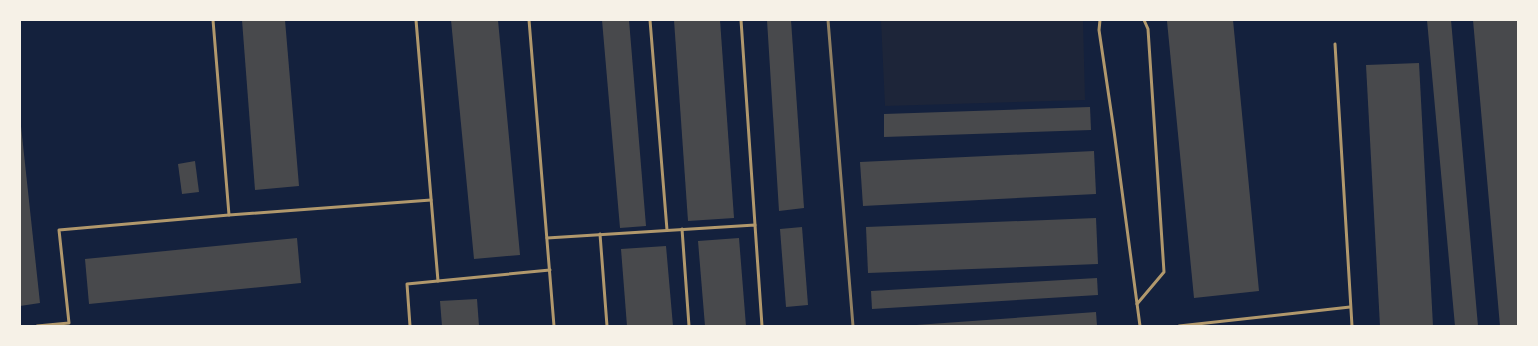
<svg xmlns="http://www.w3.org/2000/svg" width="1538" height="346" font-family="'Alegreya Sans',sans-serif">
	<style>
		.green { fill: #1d2539 }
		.building { fill: #48494c }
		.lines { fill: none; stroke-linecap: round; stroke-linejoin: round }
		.service { stroke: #b1986c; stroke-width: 3 }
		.rail { stroke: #918062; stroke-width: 3 }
	</style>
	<rect width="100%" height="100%" fill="#14213d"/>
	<!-- green -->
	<path class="green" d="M881,20H1083L1085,100L885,106Z"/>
	<!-- building -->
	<g class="building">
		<path d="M242,20H285L299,186L255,190Z"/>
		<path d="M451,20H498L520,255L474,259Z"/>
		<path d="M602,20H629L646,226L620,228Z"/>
		<path d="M674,20H720L734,218L688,221Z"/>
		<path d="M767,20H791L804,208L779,211Z"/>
		<path d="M1175,20H1233L1259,291L1194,298L1167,21Z"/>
		<path d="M1427,20H1451L1478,326H1455Z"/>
		<path d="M1473,20H1518V326H1500Z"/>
		<path d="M1419,63L1433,326H1380L1366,65Z"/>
		<path d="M1090,107L1091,130L884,137V114Z"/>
		<path d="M20,117L40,303L20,306Z"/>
		<path d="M1094,151L1096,194L863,206L860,162Z"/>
		<path d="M195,161L199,192L182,194L178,164Z"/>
		<path d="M1096,218L1098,264L868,273L866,227Z"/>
		<path d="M802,227L808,305L786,307L780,229Z"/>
		<path d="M297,238L301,283L89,304L85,259Z"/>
		<path d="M739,238L746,326H705L698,241Z"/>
		<path d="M666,246L673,326H627L621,249Z"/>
		<path d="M1097,278L1098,295L872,309L871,291Z"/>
		<path d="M477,299L479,326H442L440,301Z"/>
		<path d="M1096,312L1097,326H916V325Z"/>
	</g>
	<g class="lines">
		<!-- service -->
		<g class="service">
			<path d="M213,20L229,215L431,200"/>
			<path d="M416,20L438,281"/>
			<path d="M529,20L554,326"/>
			<path d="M650,20L667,230"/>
			<path d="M741,20L755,225"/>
			<path d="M1100,20L1099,30L1114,131L1140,326"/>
			<path d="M1335,44L1352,326"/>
			<path d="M682,229L689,326"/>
			<path d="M600,234L607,326"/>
			<path d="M547,238L755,225L762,326"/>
			<path d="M1137,304L1164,272L1148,29L1144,20"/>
			<path d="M37,326L69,323L59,230L229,215"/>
			<path d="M410,326L407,284L550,270"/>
			<path d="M1179,326L1350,307"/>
		</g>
		<!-- rail -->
		<path class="rail" d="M828,20L853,326"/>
	</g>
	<!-- border -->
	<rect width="1538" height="346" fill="none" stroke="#f6f1e7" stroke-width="42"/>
</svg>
